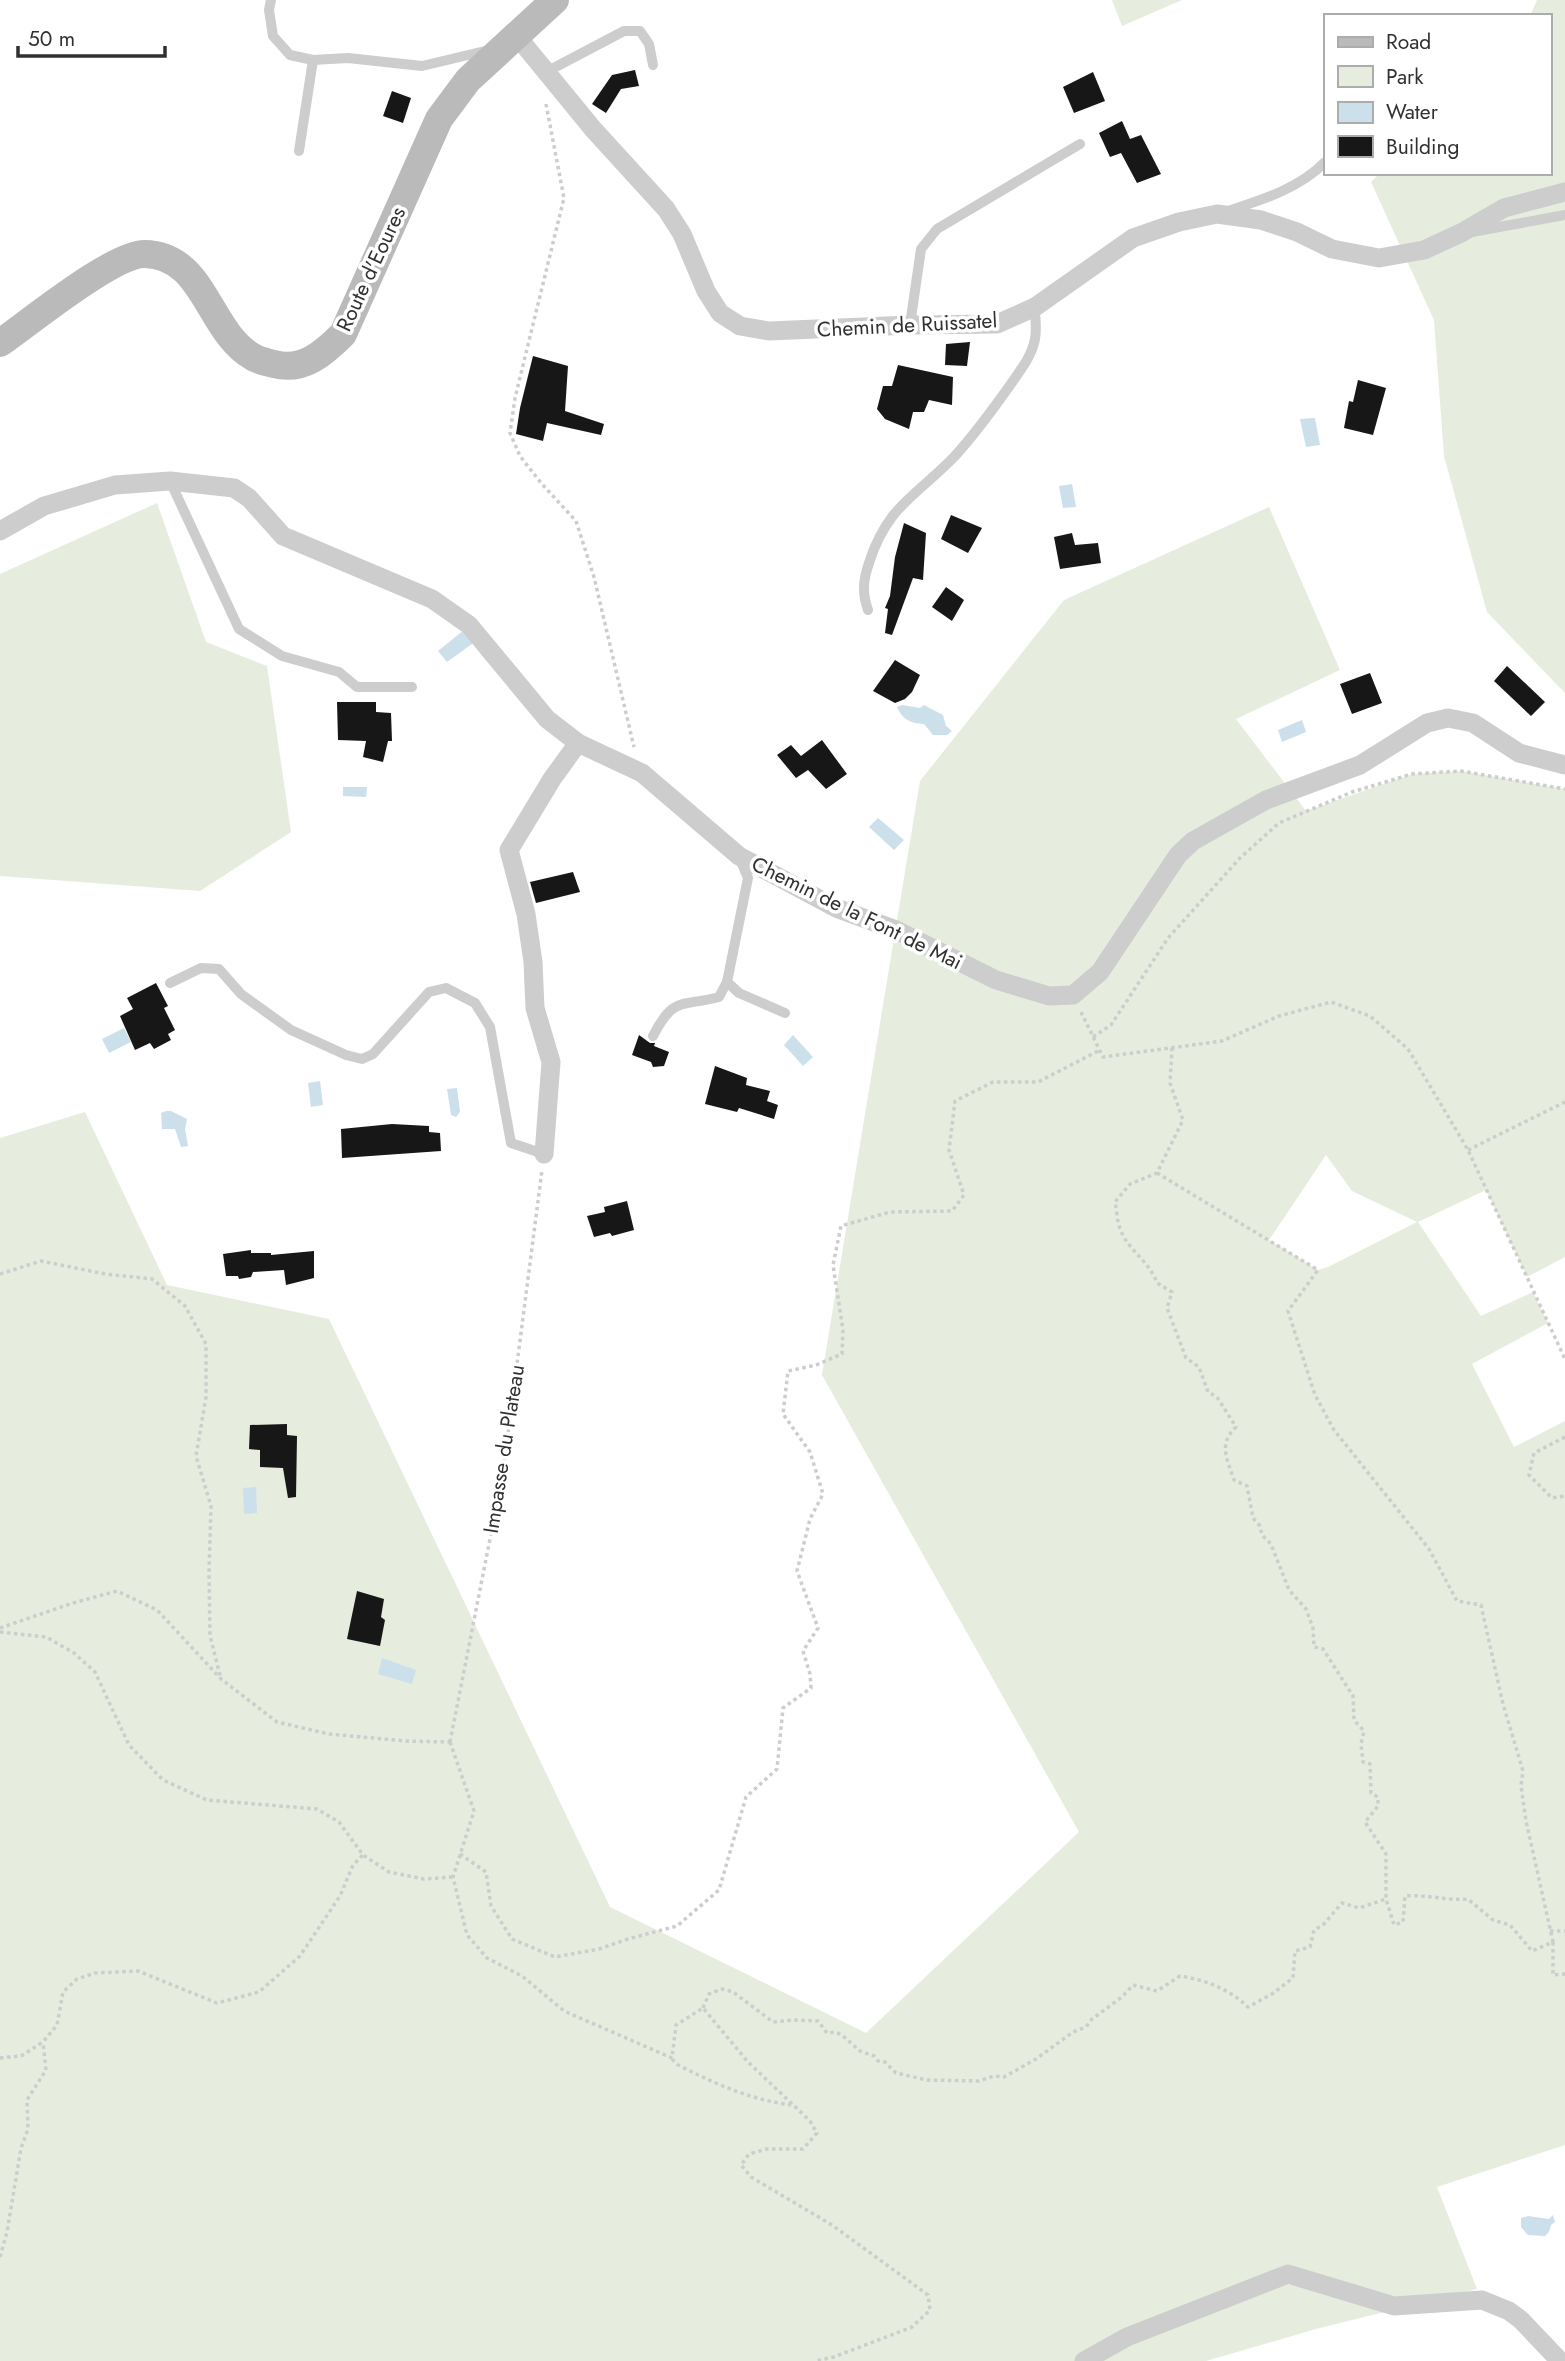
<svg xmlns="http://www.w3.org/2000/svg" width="1565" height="2361" font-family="Jost,sans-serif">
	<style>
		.green { fill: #e6ecde; fill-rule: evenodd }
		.water { fill: #cbe0eb }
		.building { fill: #171717 }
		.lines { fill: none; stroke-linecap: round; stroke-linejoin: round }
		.path { stroke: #cdcdcd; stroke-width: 3.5; stroke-dasharray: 3.5 3.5; stroke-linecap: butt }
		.lane { stroke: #cdcdcd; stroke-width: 10 }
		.street { stroke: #cdcdcd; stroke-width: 19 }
		.secondary { stroke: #bababa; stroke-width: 28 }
		.labels { text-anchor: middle; stroke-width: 7; stroke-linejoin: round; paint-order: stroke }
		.street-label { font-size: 21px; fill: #303030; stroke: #fff }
	</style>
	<rect width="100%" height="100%" fill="#fff"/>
	<!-- green -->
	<g class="green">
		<path d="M1112,0H1182L1122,26Z"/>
		<path d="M1537,0H1565V693L1487,612L1444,456L1434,320L1371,182L1380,173H1549V16H1530Z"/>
		<path d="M157,503L206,642L267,666L291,832L200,891L0,876V574Z"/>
		<path d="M1269,507L1340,670L1236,719L1306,811L1412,774L1461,771L1565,789V1257L1527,1277L1486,1190L1418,1222L1481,1316L1533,1292L1548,1323L1472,1364L1514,1447L1565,1421V2145L1437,2187L1477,2289L1316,2329L1206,2361H0V1138L85,1112L167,1285L329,1319L610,1907L866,2033L1079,1832L822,1375L920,781L1064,600ZM1326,1155L1352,1191L1417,1222L1328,1267L1318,1270L1269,1240Z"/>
	</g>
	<!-- water -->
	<g class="water">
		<path d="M1315,418L1320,445L1306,447L1300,419Z"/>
		<path d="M1072,484L1076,507L1063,508L1059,486Z"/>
		<path d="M464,630L476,641L447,662L438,651Z"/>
		<path d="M902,705L920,708L924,705L943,715L946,726L952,731L947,735H933L924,724C910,723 903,720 897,707Z"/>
		<path d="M1302,720L1306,732L1282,742L1278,730Z"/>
		<path d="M343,787H367L366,797L343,796Z"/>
		<path d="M878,818L904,840L894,850L869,827Z"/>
		<path d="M124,1028L131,1042L109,1053L102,1039Z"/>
		<path d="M793,1035L813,1057L803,1066L784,1045Z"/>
		<path d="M320,1081L323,1105L311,1107L308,1083Z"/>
		<path d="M457,1088L460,1112L456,1117L451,1115L447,1089Z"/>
		<path d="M166,1111H171L187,1119L185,1129L188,1146L181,1147L175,1129H162L161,1113Z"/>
		<path d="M256,1487L257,1513L244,1514L243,1488Z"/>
		<path d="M382,1658L416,1670L412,1684L378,1674Z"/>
		<path d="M1553,2215L1555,2222L1551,2225L1549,2232L1545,2236L1528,2235L1521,2227V2218L1528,2216L1549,2219Z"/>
	</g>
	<!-- building -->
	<g class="building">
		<path d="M635,70L639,86L621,89L606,113L592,104L612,75Z"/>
		<path d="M1093,72L1105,101L1074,113L1063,87Z"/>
		<path d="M392,91L411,98L403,123L383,116Z"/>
		<path d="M1122,121L1130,139L1141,135L1161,174L1137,183L1121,153L1110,157L1099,133Z"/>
		<path d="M970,342L967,366L945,365L946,344Z"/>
		<path d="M533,356L568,366L565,411L604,424L601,435L547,423L543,441L516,434L520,408Z"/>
		<path d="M898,365L953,377L952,405L929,400L924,412H913L909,429L885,419L877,409L883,386H892Z"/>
		<path d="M1358,380L1386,388L1373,435L1344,428L1349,401L1353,402Z"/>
		<path d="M951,515L982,528L968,553L941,539Z"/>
		<path d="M904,523L926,533L923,580L913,578L892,635L885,633L888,609L885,608L890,596L895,557Z"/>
		<path d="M1072,533L1075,545L1098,543L1101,563L1060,569L1054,537Z"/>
		<path d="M946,587L964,600L952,621L932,607Z"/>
		<path d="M895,660L920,675L912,692L905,699L895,703L873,691Z"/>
		<path d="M1507,666L1545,702L1531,716L1494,681Z"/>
		<path d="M1370,673L1382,703L1352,714L1340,684Z"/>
		<path d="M337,702H376V712L391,713L392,741H388L383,762L363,757L366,741L338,740Z"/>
		<path d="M822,740L847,774L826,789L808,770L796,778L777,755L791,745L801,756Z"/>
		<path d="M573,872L580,892L536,903L530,882Z"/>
		<path d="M156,983L168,1006L164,1008L175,1030L168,1034L171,1040L154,1049L150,1043L135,1050L120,1016L133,1009L127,998Z"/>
		<path d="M639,1035L650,1043H655L654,1046L669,1052L664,1066L653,1067L651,1062L632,1055Z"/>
		<path d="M715,1066L747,1078L746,1085L770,1091L767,1101L778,1105L774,1119L739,1108L737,1112L705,1104Z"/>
		<path d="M392,1124L429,1126V1132L440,1133L441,1151L342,1158L341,1129Z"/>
		<path d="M627,1201L634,1230L612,1236L610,1233L594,1237L587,1216L605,1212L604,1207Z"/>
		<path d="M251,1250V1253H271V1255L314,1251V1278L286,1285L284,1270L253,1272L251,1277L239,1279L238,1276H226L223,1254Z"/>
		<path d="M287,1424V1435L297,1436L296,1497L288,1498L283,1468L260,1467V1450L249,1449L250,1425Z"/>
		<path d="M357,1591L384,1599L381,1617L385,1620L380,1646L347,1639Z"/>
	</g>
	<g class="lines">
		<!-- path -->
		<g class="path">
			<path d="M546,104L564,198L515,398L510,433L520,456L541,483L576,521L594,577L634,747"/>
			<path d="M1081,1012L1103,1057L1222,1041L1279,1016L1331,1002L1370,1016L1408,1049L1468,1150L1565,1359"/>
			<path d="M1093,1037L1111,1025L1168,938L1240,858L1279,823L1352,792L1412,774L1461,771L1565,789"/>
			<path d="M1468,1150L1565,1102"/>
			<path d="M1157,1173L1318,1270L1288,1311L1315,1395L1334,1430L1429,1549L1457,1601L1481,1605L1503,1704L1523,1771L1521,1786L1526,1821L1553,1942L1532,1951L1510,1925L1493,1920L1468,1899C1446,1901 1427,1894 1405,1896L1403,1922L1394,1925L1386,1899V1854L1365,1822L1378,1806V1797L1371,1793L1370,1764L1363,1762L1361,1744L1364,1731L1354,1720L1353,1696L1323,1649L1314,1647L1313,1628L1306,1609L1289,1590L1271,1544L1262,1535L1260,1526L1253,1518L1247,1486L1234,1480C1227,1459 1218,1444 1236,1427L1217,1397L1208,1392L1199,1367L1186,1358L1167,1308L1172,1292L1157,1283C1150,1262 1129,1251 1121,1231C1117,1223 1117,1211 1115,1202L1130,1184L1157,1173L1183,1120L1170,1083L1172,1048"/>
			<path d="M0,1274L41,1261L105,1274L152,1279L185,1306L206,1344V1397L196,1456L211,1506L209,1573L210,1636L221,1679"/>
			<path d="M1565,1437L1534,1453L1529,1475L1552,1498L1565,1496"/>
			<path d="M0,1628L73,1603L117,1591L157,1610L221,1679L277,1722L329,1734L406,1741L450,1742"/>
			<path d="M0,1632L46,1637L74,1653L95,1672L129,1745L163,1780L207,1800L317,1809L339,1822L363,1855L389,1872L424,1879L453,1877"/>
			<path d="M450,1742L474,1811L453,1877L467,1935L487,1958L522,1976L564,2011L672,2058L676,2025L703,2008L748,2062L810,2121L817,2133L803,2149H767L749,2154L741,2165L751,2177L832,2225L928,2295L930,2310L912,2327L834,2357L815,2361"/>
			<path d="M450,1742L503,1473L542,1170"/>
			<path d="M460,1854L486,1872L491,1906L512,1939L555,1957L599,1949L628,1939L677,1926L719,1890L746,1797L777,1769L783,1708L811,1688L810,1674L803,1651L818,1628L797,1571L810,1519L823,1494L810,1452L783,1414L788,1371L816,1365L842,1354L843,1330L833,1265L841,1226L890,1212L952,1211L964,1195L949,1150L955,1101L993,1082H1038L1100,1050"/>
			<path d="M1550,1931H1565"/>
			<path d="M1553,1942V1975L1565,1974"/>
			<path d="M703,2008L709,1994L722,1989L733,1992L773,2022L793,2020L818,2021L827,2033L836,2032L843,2036L860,2051L874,2056L878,2061L885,2062L896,2073L927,2080L979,2081L994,2076L1004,2077L1036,2059L1073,2032L1086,2027L1092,2019L1122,1997L1133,1985L1157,1991L1180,1976C1206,1980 1229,1989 1248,2007L1272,1994L1293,1978L1295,1951L1310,1947L1314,1930L1323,1925L1342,1903L1359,1908L1386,1899"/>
			<path d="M0,2058L21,2056L43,2042L57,2025L63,1992L77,1979L95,1973L138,1971L217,2003L259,1992L300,1956L340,1896L353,1865L363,1855"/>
			<path d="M672,2059L678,2065C716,2084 748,2099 791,2105"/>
			<path d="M0,2257L7,2232L21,2148L28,2129L27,2100L46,2070L43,2042"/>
		</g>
		<!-- lane -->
		<g class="lane">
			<path d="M271,0L269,10L273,36L290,55L313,60L348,58L422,66L489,50"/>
			<path d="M546,72L624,31H640L649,44L653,65"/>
			<path d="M299,151L313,60"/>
			<path d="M1228,211C1262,200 1300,188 1325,162"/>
			<path d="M1472,232L1565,215"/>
			<path d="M910,325L921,249L937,229L1080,144"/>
			<path d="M170,481L239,629L282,656L339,672L357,687H412"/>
			<path d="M868,610C862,593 863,580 869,563C887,506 915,497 954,457C976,433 994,408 1013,381C1022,368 1032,355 1035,339C1037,329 1035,317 1035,307"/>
			<path d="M740,859L748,878L727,982L739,993L785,1013"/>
			<path d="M170,983L201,968L219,969L241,994L291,1030L346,1055L362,1059L373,1054L429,992L446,988L475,1003L490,1027L511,1143L544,1154"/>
			<path d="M653,1036C674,995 682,1007 719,997L727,982"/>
		</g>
		<!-- street -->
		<g class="street">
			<path d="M516,35L593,129L666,209L682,234L706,291L720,313L740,326L769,331L910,325L997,324L1035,307L1133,238L1179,222L1217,214L1261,220L1297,232L1332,249L1379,258L1424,250L1461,233L1504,208L1565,192"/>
			<path d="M0,531L44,506L115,485L170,481L234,488L249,498L283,536L432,599L469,625L547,719L578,743L642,773L739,856L836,908L896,930L996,980L1049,996L1073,995L1100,972L1178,855L1193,841L1266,800L1360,765L1427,723L1448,718L1473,723L1519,753L1565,765"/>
			<path d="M544,1154L551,1062L535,1008L533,962L526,914L509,850L552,779L578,743"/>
			<path d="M1084,2361L1127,2337L1288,2274L1394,2306L1482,2300L1509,2311L1521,2320L1560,2361"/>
		</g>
		<!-- secondary -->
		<path class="secondary" d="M0,343C29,323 114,253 145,254C205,255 208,332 253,357C259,361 267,362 274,364C303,372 324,353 343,334L439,119L468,80L555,0"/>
	</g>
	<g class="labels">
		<!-- street labels -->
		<g class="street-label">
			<text transform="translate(371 269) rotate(-65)" y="7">Route d'Eoures</text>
			<text transform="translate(907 325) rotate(-3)" y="7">Chemin de Ruissatel</text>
			<text transform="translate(857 913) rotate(26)" y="7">Chemin de la Font de Mai</text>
			<text transform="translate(504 1449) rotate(-81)" y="7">Impasse du Plateau</text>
		</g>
	</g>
	<!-- legend -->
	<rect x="1324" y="14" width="228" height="161" fill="#ffffff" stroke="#acacac" stroke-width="2"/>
	<rect x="1338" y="37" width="35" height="10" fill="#bababa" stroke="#acacac" stroke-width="2"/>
	<text x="1386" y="49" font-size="21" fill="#303030">Road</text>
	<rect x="1338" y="66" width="35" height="21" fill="#e6ecde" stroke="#acacac" stroke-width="2"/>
	<text x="1386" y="84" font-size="21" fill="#303030">Park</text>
	<rect x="1338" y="102" width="35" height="21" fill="#cbe0eb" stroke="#acacac" stroke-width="2"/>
	<text x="1386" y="119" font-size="21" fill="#303030">Water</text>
	<rect x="1338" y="136" width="35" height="21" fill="#171717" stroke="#acacac" stroke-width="2"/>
	<text x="1386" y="154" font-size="21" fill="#303030">Building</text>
	<!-- scale -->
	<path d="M18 46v10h147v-10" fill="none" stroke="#303030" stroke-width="3.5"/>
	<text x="28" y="46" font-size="21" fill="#303030" stroke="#ffffff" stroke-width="5" paint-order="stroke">50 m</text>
</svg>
